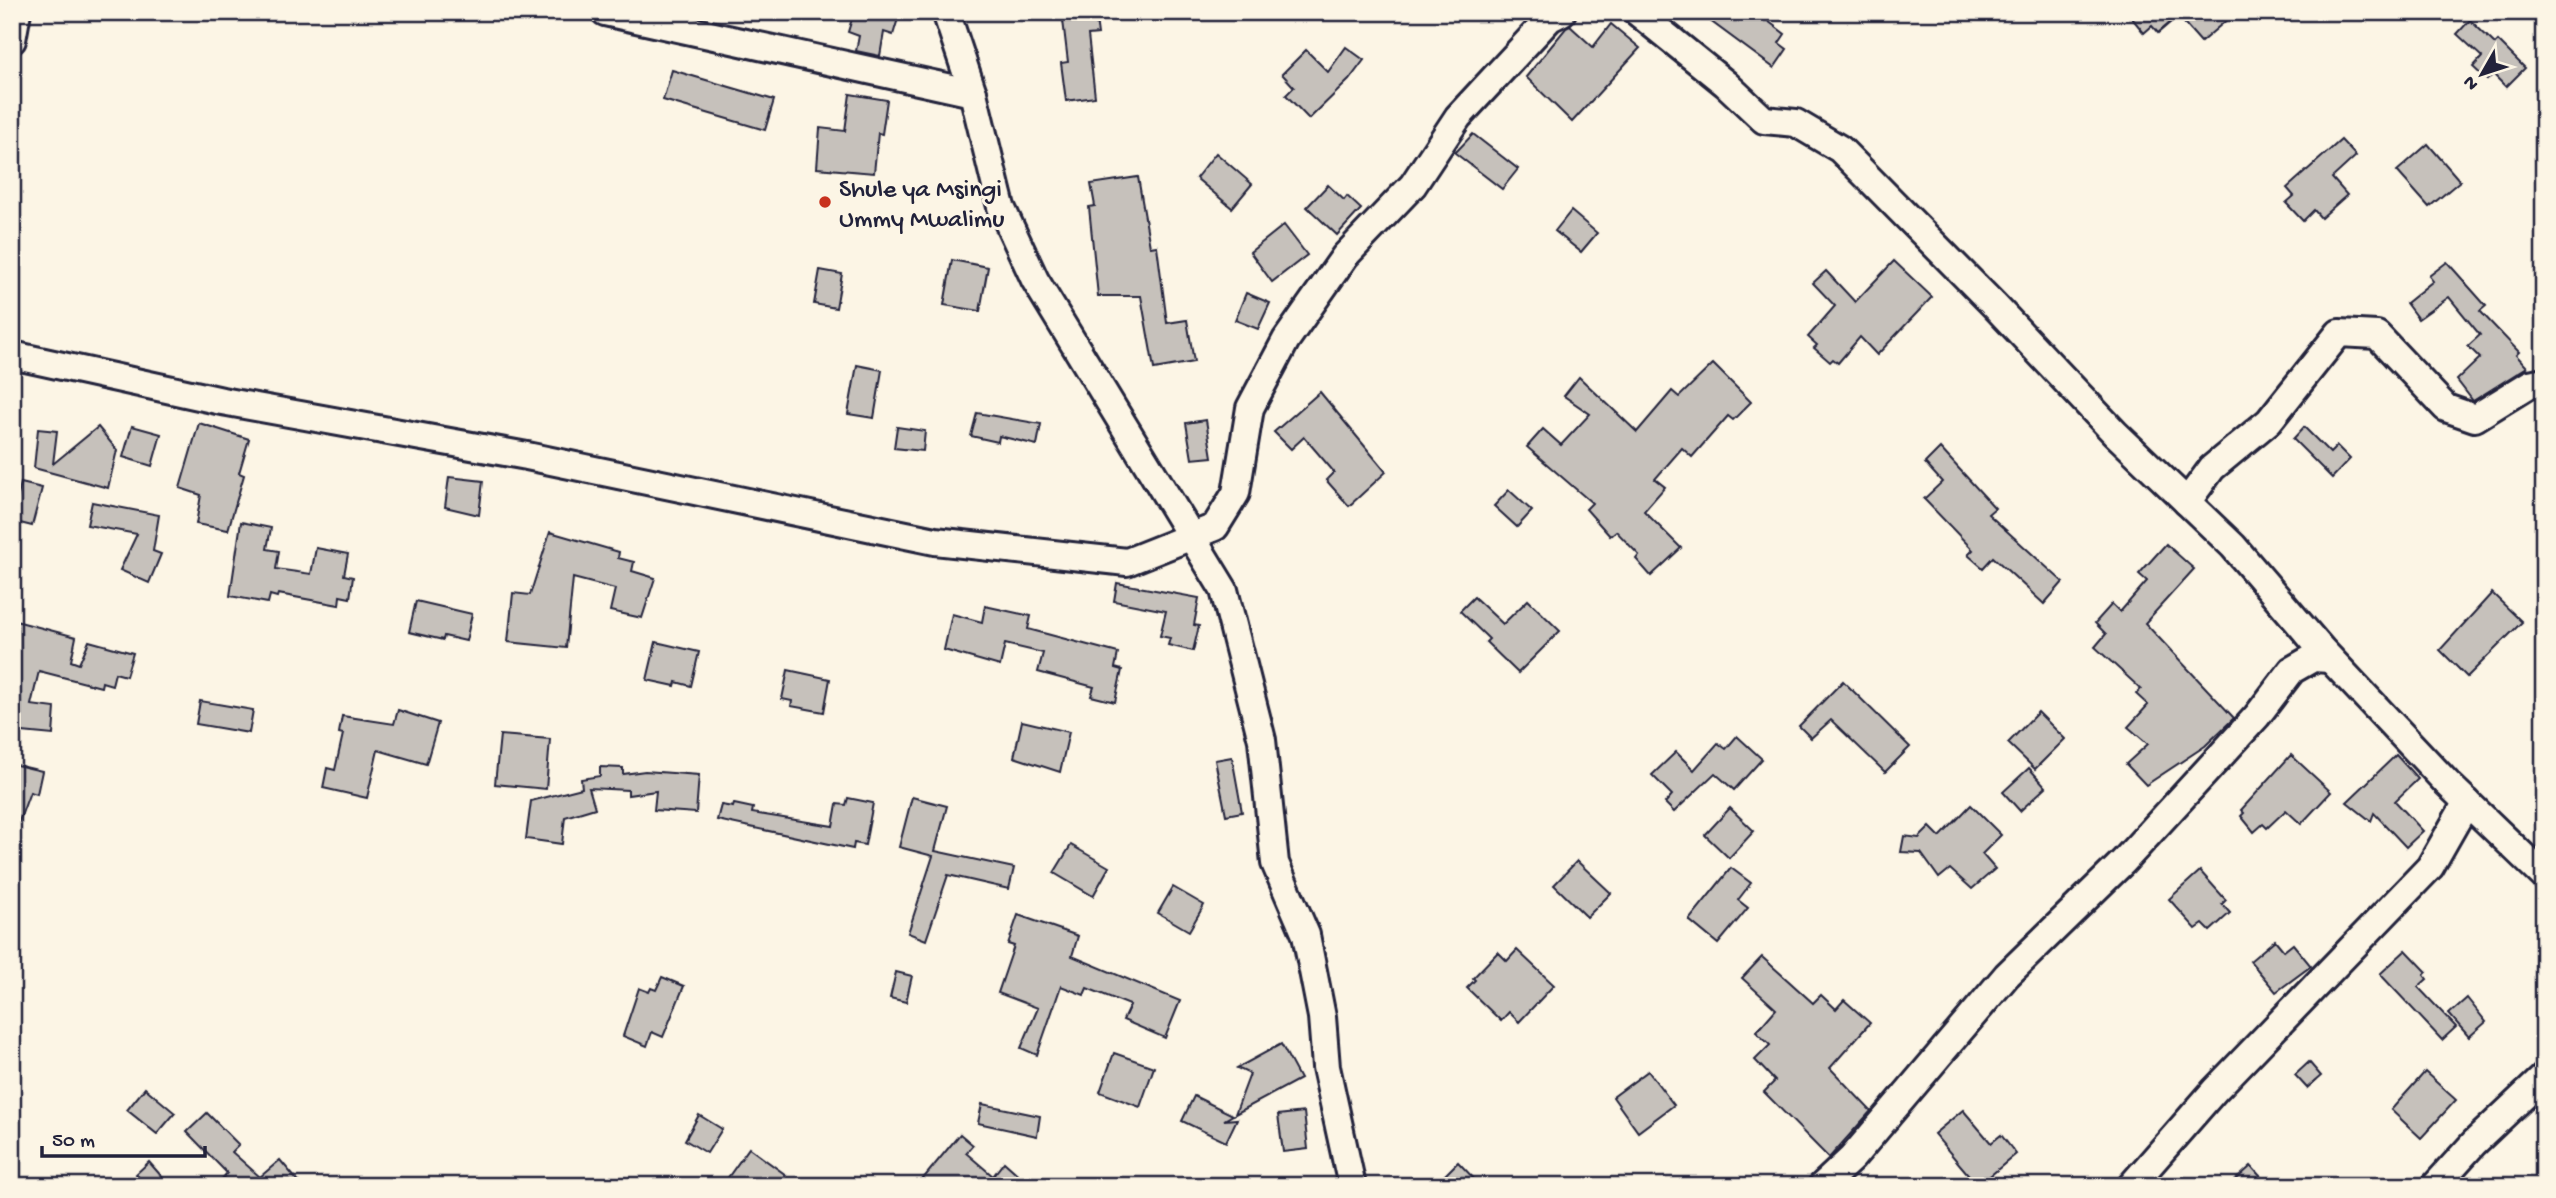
<svg xmlns="http://www.w3.org/2000/svg" width="2556" height="1198" font-family="'Gochi Hand',sans-serif">
	<style>
		.building { fill: #c6c1bb; stroke: #22223b; stroke-width: 2 }
		.lines { fill: none; stroke-linecap: round; stroke-linejoin: round }
		.minor-casing { stroke: #22223b; stroke-width: 32 }
		.minor { stroke: #fcf5e5; stroke-width: 26 }
		.poi-dot { fill: #c8321e; stroke: #fcf5e5; stroke-width: 2.5 }
		.labels { text-anchor: middle; stroke-width: 6; stroke-linejoin: round; paint-order: stroke }
		.poi-label { font-size: 26px; fill: #22223b; stroke: #fcf5e5; text-anchor: start }
	</style>
	<rect width="100%" height="100%" fill="#fcf5e5"/>
	<filter id="ink" filterUnits="userSpaceOnUse"><feTurbulence type="fractalNoise" baseFrequency=".0143" numOctaves="2"/><feDisplacementMap in="SourceGraphic" scale="14" xChannelSelector="R" yChannelSelector="G"/><feConvolveMatrix kernelMatrix="1 2 1 2 8 2 1 2 1" color-interpolation-filters="sRGB"/></filter>
	<g filter="url(#ink)">
		<!-- building -->
		<g class="building">
			<path d="M854,12H900L893,35L884,32L880,56L856,51L859,36L848,32Z"/>
			<path d="M1062,12H1095L1098,34L1088,35L1095,97L1066,101L1061,63L1068,62Z"/>
			<path d="M1698,12H1756L1785,34L1779,43L1787,49L1774,68Z"/>
			<path d="M2127,12H2236L2201,42L2178,16L2158,33L2152,26L2144,33Z"/>
			<path d="M2470,20L2495,44L2498,41L2525,68L2506,87L2493,74L2487,80L2473,67L2482,57L2457,34Z"/>
			<path d="M1611,24L1640,48L1572,122L1526,77L1566,28L1570,26L1593,47Z"/>
			<path d="M1346,47L1364,60L1349,80L1309,119L1286,95L1294,87L1282,74L1306,50L1328,72Z"/>
			<path d="M672,70L774,100L765,130L663,100Z"/>
			<path d="M850,94L887,100L882,134L878,133L874,173L817,168L820,128L845,131Z"/>
			<path d="M1473,134L1518,169L1502,189L1455,153Z"/>
			<path d="M2341,140L2356,156L2332,178L2347,195L2321,218L2314,210L2303,221L2286,203L2294,196L2287,188Z"/>
			<path d="M2428,144L2460,181L2429,207L2397,171Z"/>
			<path d="M1216,153L1252,184L1232,208L1196,178Z"/>
			<path d="M1138,177L1150,247L1157,246L1167,323L1187,320L1194,362L1154,369L1141,296H1098L1089,207L1095,206L1091,184Z"/>
			<path d="M1328,185L1344,200L1347,196L1361,209L1337,235L1307,207Z"/>
			<path d="M1571,211L1597,233L1581,252L1555,231Z"/>
			<path d="M1284,225L1307,255L1272,282L1250,252Z"/>
			<path d="M952,260L988,267L980,311L944,305Z"/>
			<path d="M1894,261L1932,297L1877,355L1860,337L1838,363L1833,359L1830,362L1814,348L1817,345L1808,337L1835,306L1813,283L1826,271L1855,302Z"/>
			<path d="M2447,262L2486,306L2480,311L2519,352L2516,355L2527,367L2473,401L2457,380L2480,358L2468,346L2480,335L2449,297L2418,319L2406,303L2433,281L2429,276Z"/>
			<path d="M820,270L842,274L836,308L814,304Z"/>
			<path d="M1246,293L1270,303L1258,329L1235,320Z"/>
			<path d="M1713,364L1751,402L1733,420L1728,416L1692,457L1682,448L1655,479L1665,487L1644,511L1681,548L1651,576L1636,559L1639,555L1616,531L1610,536L1586,509L1592,503L1527,447L1543,429L1561,445L1590,414L1564,396L1579,377L1637,432L1672,391L1679,397Z"/>
			<path d="M857,365L882,370L874,418L848,414Z"/>
			<path d="M1320,392L1386,472L1349,506L1326,480L1334,472L1304,437L1291,449L1274,432Z"/>
			<path d="M977,413L1041,424L1037,445L999,436L998,442L971,436Z"/>
			<path d="M1206,420L1212,457L1192,459L1186,423Z"/>
			<path d="M199,423L249,439L239,473L244,475L228,530L196,524L201,495L180,488Z"/>
			<path d="M132,426L161,434L152,466L123,457Z"/>
			<path d="M98,427L117,450L108,488L34,468L38,429L57,431L53,464Z"/>
			<path d="M897,427L925,431L923,451L894,448Z"/>
			<path d="M2304,427L2330,453L2337,446L2350,459L2332,478L2293,439Z"/>
			<path d="M1940,448L1995,508L1988,514L2063,582L2044,604L1993,557L1983,568L1968,555L1973,550L1924,499L1942,482L1925,463Z"/>
			<path d="M449,477L483,481L479,515L445,507Z"/>
			<path d="M21,483L42,488L32,526L12,521Z"/>
			<path d="M1509,490L1532,511L1517,527L1494,506Z"/>
			<path d="M92,502L159,515L153,551L161,554L149,583L120,570L137,534L87,525Z"/>
			<path d="M241,522L271,528L267,549L279,551L276,569L311,574L316,548L348,554L344,575L353,577L350,598L340,596L339,605L278,594L277,597L270,595L268,603L230,596Z"/>
			<path d="M550,532L619,552L618,558L634,562L632,571L655,578L642,618L610,611L615,589L573,578L566,648L508,642L513,593L530,595Z"/>
			<path d="M2166,544L2194,569L2145,623L2234,718L2205,746L2146,785L2126,764L2148,744L2128,727L2148,705L2136,694L2141,689L2095,647L2106,634L2095,623L2112,604L2120,612L2147,581L2139,574Z"/>
			<path d="M1117,583L1199,598L1194,625L1199,626L1193,651L1168,645L1170,638L1160,636L1166,611L1114,601Z"/>
			<path d="M2492,593L2522,622L2467,677L2440,650Z"/>
			<path d="M1474,597L1503,624L1528,600L1560,631L1518,673L1486,642L1489,639L1460,611Z"/>
			<path d="M416,601L472,614L466,641L444,636L443,640L409,632Z"/>
			<path d="M985,606L1031,616L1028,629L1118,653L1115,668L1122,670L1115,702L1091,696L1094,687L1038,672L1043,653L1005,644L1000,666L944,650L952,614L982,622Z"/>
			<path d="M12,620L76,637L71,661L79,664L89,641L133,653L126,676L115,673L112,685L102,682L101,687L39,671L31,705L55,708L53,735L12,731Z"/>
			<path d="M656,642L699,652L691,686L676,682L675,686L647,680Z"/>
			<path d="M788,670L830,679L824,712L791,706L792,701L782,699Z"/>
			<path d="M1843,681L1910,747L1885,772L1831,720L1811,738L1799,726Z"/>
			<path d="M200,701L253,710L249,733L196,724Z"/>
			<path d="M398,710L438,723L426,764L378,750L367,798L323,788L327,768L335,770L343,734L339,733L342,716L394,724Z"/>
			<path d="M2038,712L2065,739L2035,769L2008,743Z"/>
			<path d="M1022,721L1069,732L1060,772L1014,757Z"/>
			<path d="M500,735L550,739L546,789L495,784Z"/>
			<path d="M1737,736L1762,759L1734,790L1715,773L1674,812L1665,803L1672,795L1652,775L1676,752L1694,770L1718,743L1726,749Z"/>
			<path d="M2291,755L2331,792L2301,824L2286,810L2267,828L2263,824L2254,832L2241,816L2244,813L2241,810Z"/>
			<path d="M2396,755L2418,779L2395,801L2423,831L2406,847L2374,813L2371,821L2347,802Z"/>
			<path d="M1232,757L1242,812L1226,815L1215,760Z"/>
			<path d="M12,764L42,771L37,794L30,792L14,835Z"/>
			<path d="M600,767L623,768V774L645,771L699,775L696,813L654,810L656,791L628,795V790L589,788L595,808L565,817L562,844L526,839L531,801L582,788L581,779L600,776Z"/>
			<path d="M2029,768L2046,787L2020,811L2003,792Z"/>
			<path d="M912,797L947,806L935,851L1014,868L1009,889L948,875L926,940L908,933L933,856L899,847Z"/>
			<path d="M848,798L873,803L865,845L854,843L853,849L717,820L721,805L733,807L734,804L753,808L752,813L833,826L837,804L846,805Z"/>
			<path d="M1971,805L2001,835L1982,854L1995,869L1972,889L1950,869L1939,878L1921,853L1901,852L1904,836L1919,838L1930,827L1940,837Z"/>
			<path d="M1730,808L1754,831L1729,858L1705,835Z"/>
			<path d="M1071,845L1109,867L1093,896L1054,873Z"/>
			<path d="M1577,861L1611,893L1587,917L1554,885Z"/>
			<path d="M1731,868L1751,883L1738,900L1748,908L1718,944L1689,920Z"/>
			<path d="M2200,871L2226,900L2222,904L2230,913L2210,931L2203,924L2196,929L2169,899Z"/>
			<path d="M1173,887L1204,905L1189,931L1158,913Z"/>
			<path d="M1018,915L1078,936L1072,956L1180,1001L1165,1038L1123,1020L1130,1005L1087,988L1084,995L1061,986L1037,1055L1021,1048L1038,1008L998,993L1014,946L1008,944Z"/>
			<path d="M2275,940L2284,951L2293,944L2311,966L2276,992L2250,961Z"/>
			<path d="M1517,950L1554,985L1519,1022L1509,1012L1501,1021L1467,988L1475,980L1473,978L1498,952L1507,961Z"/>
			<path d="M2406,950L2427,972L2424,975L2427,979L2418,987L2456,1027L2442,1040L2380,974Z"/>
			<path d="M1762,957L1813,1003L1821,995L1836,1009L1844,1000L1870,1023L1830,1068L1871,1111L1829,1158L1764,1092L1775,1081L1755,1060L1770,1045L1756,1032L1776,1009L1742,978Z"/>
			<path d="M896,972L912,976L906,1002L890,998Z"/>
			<path d="M662,977L684,986L663,1037L652,1032L647,1046L623,1036L639,988L649,992L651,988L656,990Z"/>
			<path d="M2467,998L2486,1022L2469,1037L2449,1014Z"/>
			<path d="M1281,1044L1300,1079L1235,1114L1250,1074L1237,1068Z"/>
			<path d="M1114,1053L1154,1067L1140,1107L1100,1092Z"/>
			<path d="M2309,1062L2321,1076L2307,1088L2295,1075Z"/>
			<path d="M1648,1071L1674,1105L1638,1132L1613,1097Z"/>
			<path d="M2425,1072L2456,1100L2421,1138L2391,1110Z"/>
			<path d="M145,1088L175,1113L157,1134L127,1110Z"/>
			<path d="M1194,1096L1233,1115L1224,1120L1237,1119L1226,1142L1182,1121Z"/>
			<path d="M982,1104L1040,1116L1037,1136L978,1123Z"/>
			<path d="M1963,1110L1991,1143L2001,1135L2016,1154L1978,1186L1934,1134Z"/>
			<path d="M1304,1112L1308,1149L1283,1152L1278,1115Z"/>
			<path d="M207,1113L239,1145L232,1152L260,1177L280,1160L302,1186H216L227,1173L187,1132Z"/>
			<path d="M699,1115L722,1129L707,1153L685,1140Z"/>
			<path d="M960,1134L973,1145L966,1153L993,1176L1004,1162L1031,1186H917Z"/>
			<path d="M749,1148L786,1175L778,1186H722Z"/>
			<path d="M149,1162L170,1186H146L136,1174Z"/>
			<path d="M1458,1162L1481,1186H1434Z"/>
			<path d="M2251,1166L2269,1186H2229Z"/>
		</g>
		<g class="lines">
			<defs>
				<g id="minor">
					<path d="M605,12L973,93"/>
					<path d="M946,12L973,93L1001,207L1035,280L1224,590L1262,740L1275,863L1306,935L1322,1017L1326,1067L1352,1186"/>
					<path d="M1637,12L1726,84L1764,120L1796,123L1840,149L1994,305L2115,433L2233,546L2322,650L2447,783L2544,876"/>
					<path d="M12,40L17,12"/>
					<path d="M12,355L222,401L527,456L935,541L1127,562L1215,527L1236,493L1250,408L1286,340L1345,256L1413,185L1458,117L1550,18L1562,12"/>
					<path d="M2187,502L2212,468L2269,421L2339,333L2377,335L2446,408L2475,418L2530,384L2544,381"/>
					<path d="M1822,1186L1852,1158L2007,975L2123,862L2257,716L2292,670L2313,658L2330,659"/>
					<path d="M2131,1186L2215,1090L2430,867L2467,802"/>
					<path d="M2435,1186L2474,1143L2544,1077"/>
				</g>
			</defs>
			<!-- minor casing -->
			<use href="#minor" class="minor-casing"/>
			<!-- minor -->
			<use href="#minor" class="minor"/>
		</g>
	</g>
	<!-- markers -->
	<circle class="poi-dot" cx="825" cy="202" r="7"/>
	<g class="labels">
		<!-- poi labels -->
		<g class="poi-label">
			<text x="839" y="196">Shule ya Msingi<tspan x="839" dy="30">Ummy Mwalimu</tspan></text>
		</g>
	</g>
	<!-- margin -->
	<rect width="2556" height="1198" fill="none" stroke="#fcf5e5" stroke-width="42"/>
	<rect x="21" y="21" width="2514" height="1156" fill="none" stroke="#22223b" stroke-width="2.5" filter="url(#ink)"/>
	<!-- north arrow -->
	<g transform="translate(2482 74) rotate(231)" stroke="#fcf5e5" stroke-width="5" paint-order="stroke">
	<path d="M0-5L12 26L0 18L-12 26Z" fill="#22223b"/>
	<text y="-10" font-size="19" font-weight="bold" text-anchor="middle" fill="#22223b">N</text>
	</g>
	<!-- scale -->
	<path d="M42 1146v10h163v-10" fill="none" stroke="#22223b" stroke-width="3.5"/>
	<text x="52" y="1146" font-size="21" fill="#22223b" stroke="#fcf5e5" stroke-width="5" paint-order="stroke">50 m</text>
</svg>
